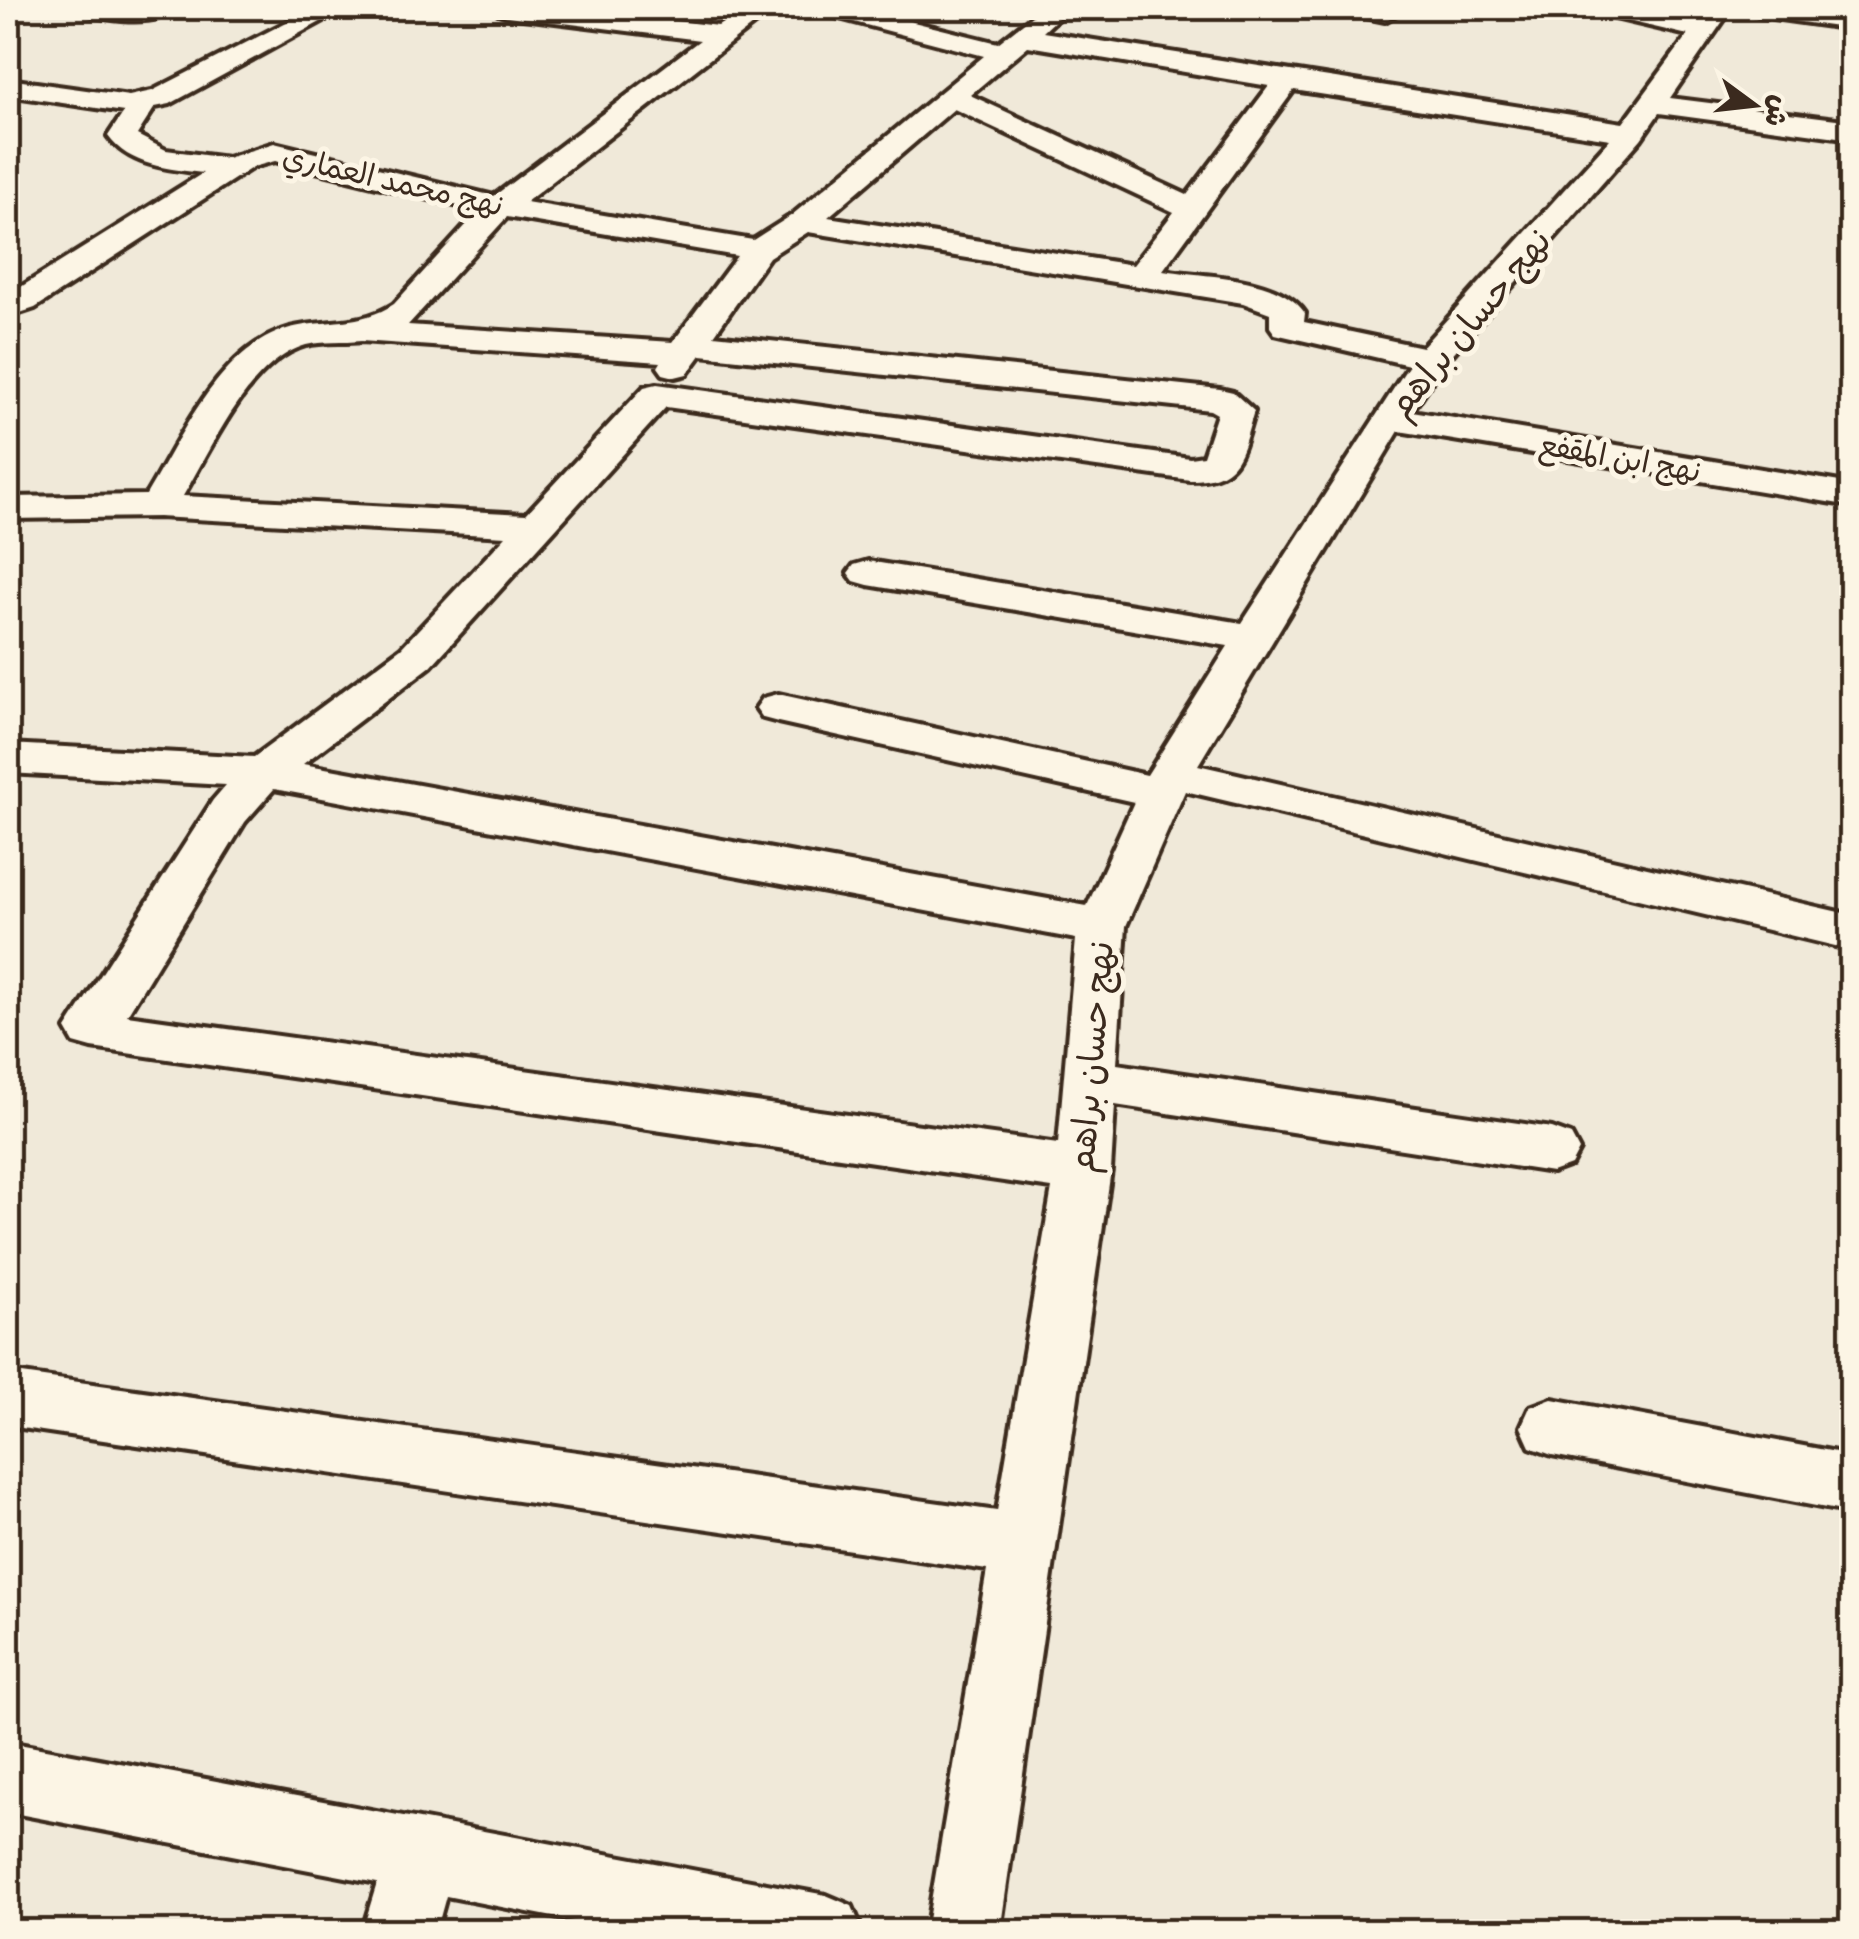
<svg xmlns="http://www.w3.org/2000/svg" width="1859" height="1939" font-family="'Indie Flower','Playpen Sans Arabic',sans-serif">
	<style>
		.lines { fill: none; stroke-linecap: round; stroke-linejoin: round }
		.street-casing { stroke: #3b2a1e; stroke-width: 8 }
		.street { fill: #fcf5e5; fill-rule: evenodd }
		.labels { text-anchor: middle; stroke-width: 10; stroke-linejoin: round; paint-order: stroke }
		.far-street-label { font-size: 30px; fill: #3b2a1e; stroke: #fcf5e5 }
		.street-label { font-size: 35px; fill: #3b2a1e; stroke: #fcf5e5 }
	</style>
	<rect width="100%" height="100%" fill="#f0e9d9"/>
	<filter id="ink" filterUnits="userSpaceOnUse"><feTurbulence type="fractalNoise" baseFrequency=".01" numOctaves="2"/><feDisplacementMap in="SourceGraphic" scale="20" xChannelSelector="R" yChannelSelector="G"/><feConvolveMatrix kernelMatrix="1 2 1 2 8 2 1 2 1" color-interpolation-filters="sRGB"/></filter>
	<g filter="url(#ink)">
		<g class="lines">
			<defs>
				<g id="street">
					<path d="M78,8H157L165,14C153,26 90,20 78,8Z"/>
					<path d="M314,8H346L170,104L155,107L137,135L166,150L227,158L274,143L494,196L700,40L507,16L498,13L495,8H565L718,26L747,8H775L526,202L753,240L792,215L984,56L820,13L817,8H857L998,43L1037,12L1046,9L1059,17L1043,32L1623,123L1688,35L1594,13L1591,8H1629L1698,21L1707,8H1732L1670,98L1852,121V139L1659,113L1641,139L1442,366L1412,411L1852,484V506L1399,431L1198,765L1852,915V950L1185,791L1126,926L1117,1064L1552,1128L1571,1135L1579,1150L1571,1165L1552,1172L1115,1105L1111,1170L1000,1932H926L987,1570L8,1426V1372L997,1511L1052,1188L92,1048L74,1043L66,1029L213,800L226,785L8,773V744L254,757L401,648L506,536L158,517L8,519V497L146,495C181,438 219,347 290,328C327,319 361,326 394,304L479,211L275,161L253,167L35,308L8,317V295L203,173C170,169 129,166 108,136L124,112L8,95V79L129,96L152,91ZM1028,46L1269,86L1187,195L970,95ZM1294,90L1610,139L1422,347L1304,322L1305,313C1279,275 1204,277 1163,270ZM954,109L1174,212L1133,265L828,217ZM507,217L737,256L673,342L408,325ZM808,232L1243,303L1270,313V327L1275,334L1409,365L1242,623L868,561L854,565L848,573L854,581L868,585L1228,646L1147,775L778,694L763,698L756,708L763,718L778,722L1134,802L1087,906L303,764L431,666L666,407L1190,480C1241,480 1241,452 1254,411L1233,392L1220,389L714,335L769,257ZM361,341L661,362L658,367L663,374L675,377L687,374L701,355L1210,410L1217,414L1203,456L1190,458L657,384L644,387L526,514L183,496C211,449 249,361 306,345C323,341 343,343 361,341ZM274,789L1076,939L1058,1144L127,1015L245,822Z"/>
					<path d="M1342,8H1394L1398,13L1385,21L1346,13Z"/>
					<path d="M1745,8H1810L1852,13V29L1758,16Z"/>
					<path d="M1552,1399L1852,1455V1513L1552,1455L1530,1447L1521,1427L1530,1407Z"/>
					<path d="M8,1742L826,1895L852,1906L863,1932H630L446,1896L436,1932H362L377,1883L8,1812Z"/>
				</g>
			</defs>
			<!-- street casing -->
			<use href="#street" class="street-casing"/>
			<!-- street -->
			<use href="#street" class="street"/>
		</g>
	</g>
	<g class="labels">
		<!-- far-street labels -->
		<g class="far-street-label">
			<text transform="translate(393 181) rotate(13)" y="10">نهج محمد العماري</text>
			<text transform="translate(1620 458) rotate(10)" y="10">نهج ابن المقفع</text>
		</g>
		<!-- street labels -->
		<g class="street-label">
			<text transform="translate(1469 323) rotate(-50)" y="12">نهج حسان براهم</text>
			<text transform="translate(1091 1057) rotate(-85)" y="12">نهج حسان براهم</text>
		</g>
	</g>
	<!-- margin -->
	<rect width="1859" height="1939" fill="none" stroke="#fcf5e5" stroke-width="40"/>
	<rect x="20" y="20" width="1819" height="1899" fill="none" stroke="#3b2a1e" stroke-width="4" filter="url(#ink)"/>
	<!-- north arrow -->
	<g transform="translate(1754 105) rotate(105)" stroke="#fcf5e5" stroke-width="8" paint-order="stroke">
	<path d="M0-8L18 38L0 25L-18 38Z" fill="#3b2a1e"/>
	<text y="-15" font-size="28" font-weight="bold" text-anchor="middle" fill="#3b2a1e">ش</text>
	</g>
</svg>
